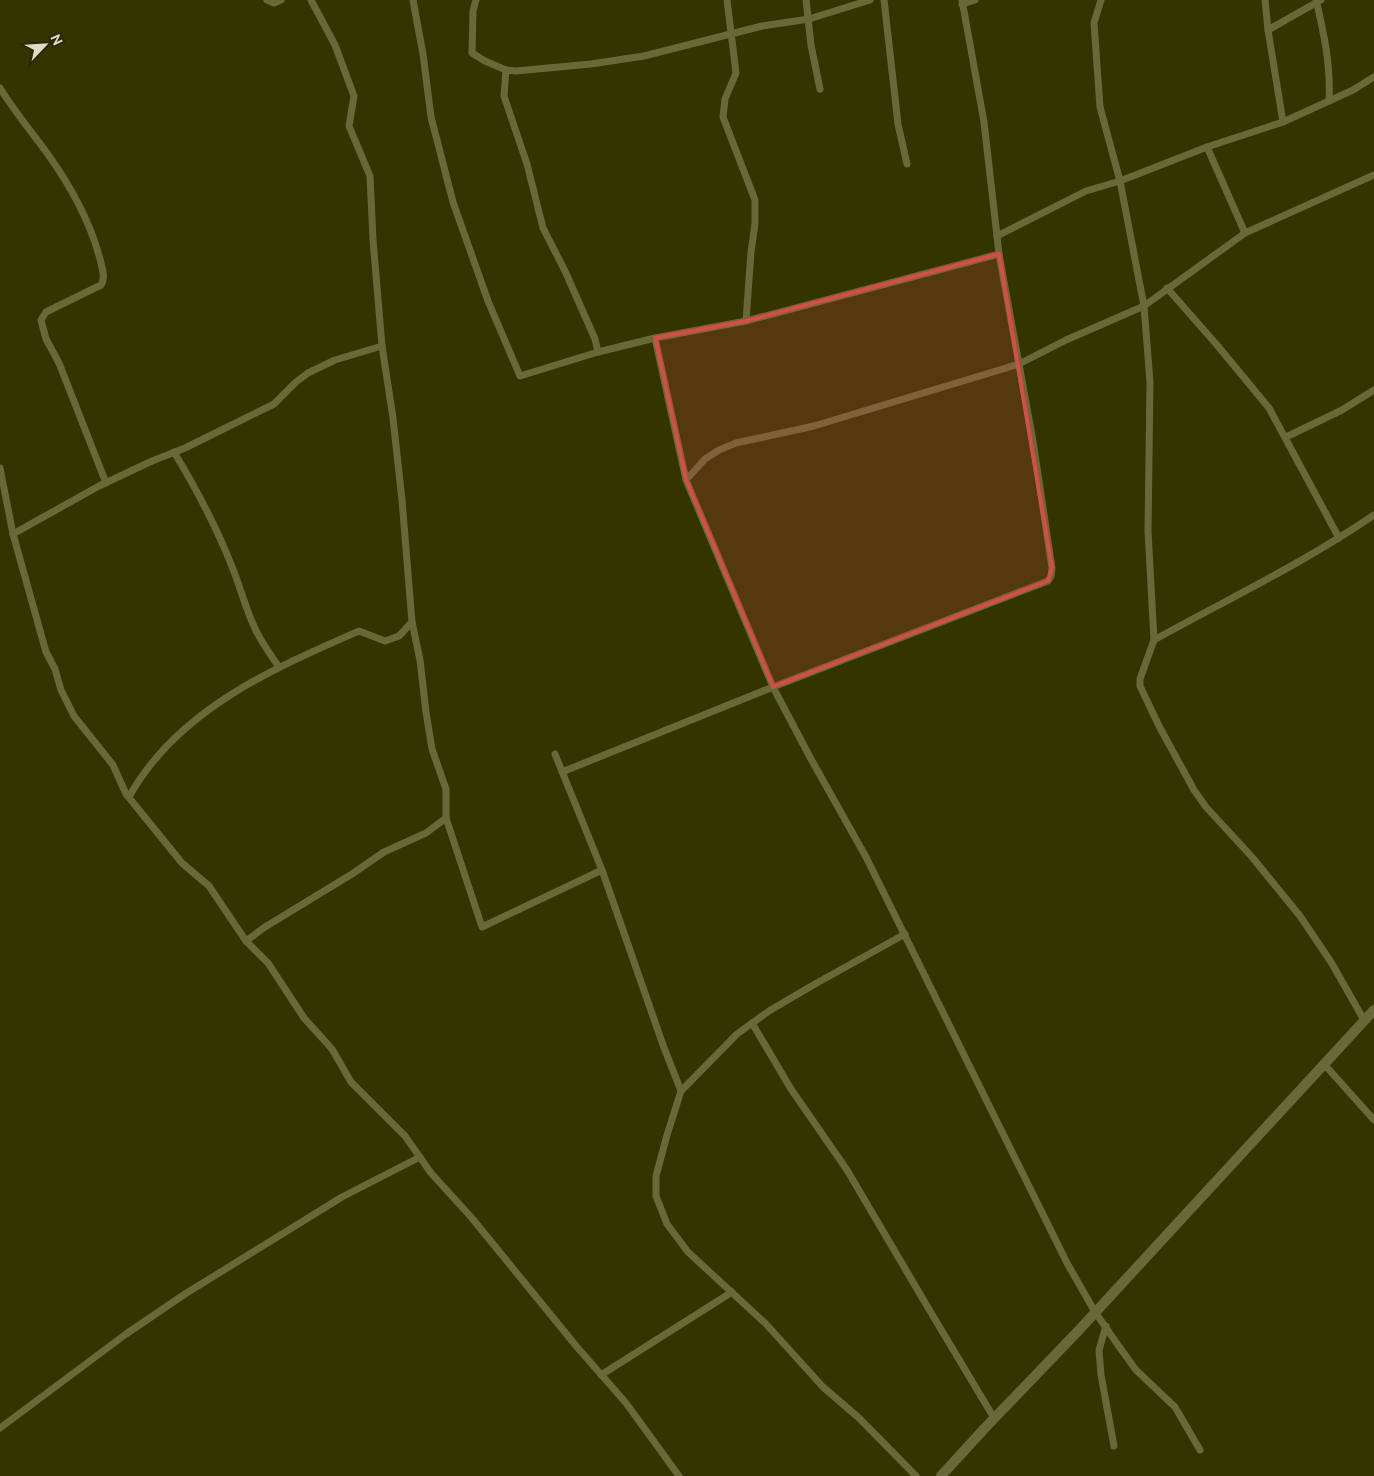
<svg xmlns="http://www.w3.org/2000/svg" width="1374" height="1476" font-family="Ubuntu,sans-serif">
	<style>
		.lines { fill: none; stroke-linecap: round; stroke-linejoin: round }
		.street { stroke: #686938; stroke-width: 7 }
		.secondary { stroke: #686938; stroke-width: 10 }
		.marked { fill: #d74c47; fill-opacity: 0.2; stroke: #d74c47; stroke-width: 4; stroke-linejoin: round }
	</style>
	<rect width="100%" height="100%" fill="#343400"/>
	<g class="lines">
		<!-- street -->
		<g class="street">
			<path d="M267,0L274,3L281,0"/>
			<path d="M413,0L423,54L431,117L453,202L488,301L520,376L598,352L655,338"/>
			<path d="M476,0L473,11L472,53L485,61L506,70"/>
			<path d="M727,0L736,73L725,99L723,117L755,200V224L751,252L746,321"/>
			<path d="M806,0L811,45L820,89"/>
			<path d="M884,0L898,124L907,164"/>
			<path d="M962,0L984,122L999,254L1019,364L1066,340L1144,306L1245,233L1374,175"/>
			<path d="M1101,0L1094,23L1100,107L1120,181L1144,306L1150,382L1148,531L1154,640L1140,679V686L1159,726L1194,790L1206,807L1252,857L1300,916L1331,962L1364,1020"/>
			<path d="M1265,0L1268,30"/>
			<path d="M1316,0C1324,33 1331,67 1329,101"/>
			<path d="M962,4L975,0"/>
			<path d="M0,88C14,111 31,131 47,153C70,185 90,221 100,259C102,267 106,278 101,285L46,312L41,320L46,339L59,363L106,483"/>
			<path d="M1283,122L1268,30L1321,0"/>
			<path d="M1207,147L1245,233"/>
			<path d="M997,236L1086,191L1120,181L1207,147L1283,122L1353,90L1374,77"/>
			<path d="M1167,288L1217,345L1269,408L1339,538"/>
			<path d="M598,352L595,339L565,271L543,228L527,164L504,96L506,70L516,71L591,64L644,56L762,26L809,19L870,0"/>
			<path d="M1286,437L1342,410L1374,390"/>
			<path d="M174,452C197,490 217,528 233,569C240,587 245,606 253,624C259,639 269,653 279,667"/>
			<path d="M0,468L13,534L46,652L55,669L61,690L74,716L113,765L126,794L182,863L209,886L246,941L268,963L304,1018L332,1049L351,1082L405,1136L431,1173L471,1217L577,1347L626,1403L679,1476"/>
			<path d="M686,480L705,459L719,450L736,443L814,426L1019,364L1033,441L1052,568L1051,576L1048,581L773,687L811,759L866,857L1067,1263L1095,1312L1118,1345L1136,1370L1175,1407L1200,1450"/>
			<path d="M13,534L99,486L152,461L185,448L274,404L296,382L308,373L335,360L382,346"/>
			<path d="M1154,640C1228,599 1304,563 1374,515"/>
			<path d="M555,754L602,870L663,1045L681,1091"/>
			<path d="M562,772L773,687L686,480L655,338L746,321L999,254"/>
			<path d="M129,797C177,710 272,669 359,631L385,641L399,636L412,622"/>
			<path d="M446,818L482,927L602,870"/>
			<path d="M905,934L815,984L769,1011L737,1034L681,1091L667,1135L656,1176V1196L667,1224L688,1252L766,1324L823,1387L859,1418L916,1476"/>
			<path d="M246,941L265,927L352,874L384,852L426,833L446,818V789L432,749L426,712L420,660L412,622L402,500L393,418L382,346L373,240L370,176L349,126L354,96L335,45L311,0"/>
			<path d="M752,1023L791,1089L847,1170L930,1311L994,1418"/>
			<path d="M1324,1064L1374,1120"/>
			<path d="M1106,1326L1099,1350L1101,1375L1114,1446"/>
			<path d="M601,1375L732,1292"/>
			<path d="M0,1428L126,1334L185,1294L342,1197L420,1157"/>
		</g>
		<!-- secondary -->
		<path class="secondary" d="M941,1476L984,1429L1080,1329L1374,1010"/>
	</g>
	<!-- marked area -->
	<path class="marked" d="M999,254L1052,568L1048,581L773,687L686,480L655,338L746,321Z"/>
	<!-- north arrow -->
	<g transform="translate(45 45) rotate(65)" stroke="#292903" stroke-width="4" paint-order="stroke">
	<path d="M0-4L9 19L0 12L-9 19Z" fill="#dcddc4"/>
	<text y="-8" font-size="14" font-weight="bold" text-anchor="middle" fill="#dcddc4">N</text>
	</g>
</svg>
